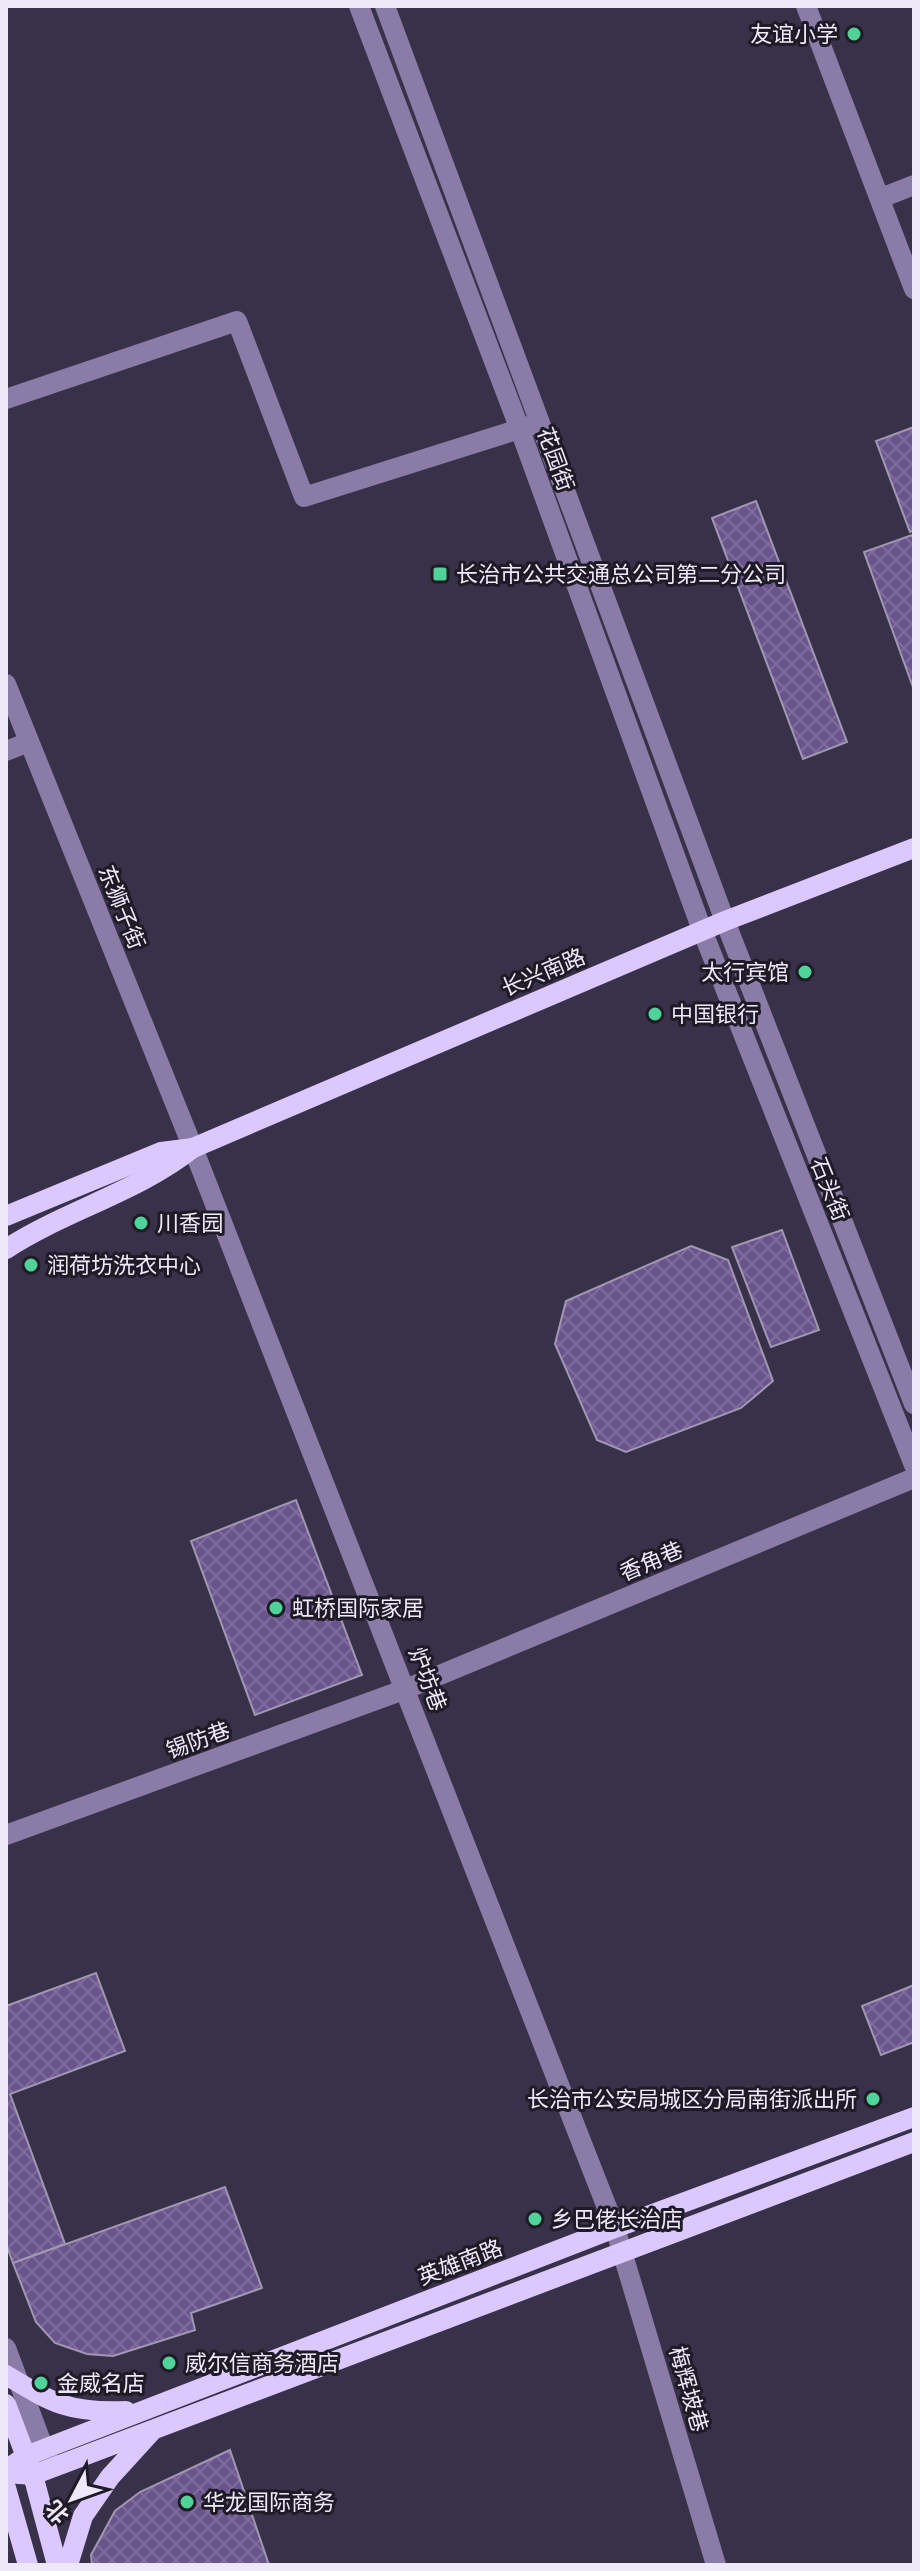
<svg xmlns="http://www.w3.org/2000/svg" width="920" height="2571" font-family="'Roboto Serif','Noto Sans SC',serif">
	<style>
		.building { fill: url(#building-cross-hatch); stroke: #a097b3; stroke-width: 2 }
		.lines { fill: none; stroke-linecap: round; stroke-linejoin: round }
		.minor { stroke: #8a7ca7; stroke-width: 20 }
		.major { stroke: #dac8fe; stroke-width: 20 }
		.poi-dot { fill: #4fd399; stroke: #1f1b26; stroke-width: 3 }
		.labels { text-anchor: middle; stroke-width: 6; stroke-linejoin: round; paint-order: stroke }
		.poi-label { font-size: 22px; fill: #eee9f9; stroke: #1f1b26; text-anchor: start }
		.street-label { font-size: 22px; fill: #eee9f9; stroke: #1f1b26 }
	</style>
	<defs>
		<pattern id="building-cross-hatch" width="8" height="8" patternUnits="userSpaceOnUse" patternTransform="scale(2)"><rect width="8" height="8" fill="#69558c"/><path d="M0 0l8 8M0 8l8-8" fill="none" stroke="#7f6d9d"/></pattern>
	</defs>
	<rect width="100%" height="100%" fill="#393149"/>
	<!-- building -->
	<g class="building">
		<path d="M914,427V530L910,532L876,441Z"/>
		<path d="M756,501L847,742L803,759L712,518Z"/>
		<path d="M912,535L914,542V690L864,552Z"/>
		<path d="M782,1230L819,1330L771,1347L732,1247Z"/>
		<path d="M691,1246L728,1260L773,1381L741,1408L626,1452L597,1440L555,1344L566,1301Z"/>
		<path d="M296,1500L362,1675L255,1715L191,1541Z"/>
		<path d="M96,1973L125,2051L10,2094L65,2244L13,2263L6,2244V2006Z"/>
		<path d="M914,1985V2042L881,2055L862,2006Z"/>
		<path d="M225,2187L262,2288L191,2313L195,2330L113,2356L87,2354L55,2343L36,2322L13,2263Z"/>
		<path d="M230,2450L269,2565H92L91,2555L115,2511L140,2492Z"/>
	</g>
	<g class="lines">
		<!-- minor -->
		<g class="minor">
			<path d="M359,6L519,427L702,930L914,1465"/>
			<path d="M385,6L725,921L914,1404"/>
			<path d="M806,6L914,289"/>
			<path d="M881,198L914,185"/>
			<path d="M6,399L237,321L304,497L532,425"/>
			<path d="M6,684L193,1148L615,2228L716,2565"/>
			<path d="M6,751L29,742"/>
			<path d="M6,1835L406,1689L914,1478"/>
			<path d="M6,2348L50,2465"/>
		</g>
		<!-- major -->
		<g class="major">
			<path d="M6,1216L161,1152L193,1148L725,921L914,848"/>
			<path d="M6,1249C66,1210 138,1192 193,1148"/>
			<path d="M6,2375C54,2404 69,2413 126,2411"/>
			<path d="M6,2404L33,2475L57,2565"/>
			<path d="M6,2470L26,2456L44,2449L615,2228L914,2117"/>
			<path d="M6,2473L33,2475L914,2142"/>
			<path d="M6,2488L28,2565"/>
			<path d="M68,2565L83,2516L110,2477L151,2432"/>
		</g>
	</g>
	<!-- markers -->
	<g class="poi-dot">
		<circle cx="854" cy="34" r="8"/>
		<rect x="432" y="566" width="16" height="16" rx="4"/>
		<circle cx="805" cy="972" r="8"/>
		<circle cx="655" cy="1014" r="8"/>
		<circle cx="141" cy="1223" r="8"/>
		<circle cx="31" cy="1265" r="8"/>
		<circle cx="276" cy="1608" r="8"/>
		<circle cx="873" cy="2099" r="8"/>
		<circle cx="535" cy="2219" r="8"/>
		<circle cx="169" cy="2363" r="8"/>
		<circle cx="41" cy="2383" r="8"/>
		<circle cx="187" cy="2502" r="8"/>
	</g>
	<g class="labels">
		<!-- poi labels -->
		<g class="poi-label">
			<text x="838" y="42" text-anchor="end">友谊小学</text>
			<text x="456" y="582">长治市公共交通总公司第二分公司</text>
			<text x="789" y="980" text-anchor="end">太行宾馆</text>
			<text x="671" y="1022">中国银行</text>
			<text x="157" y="1231">川香园</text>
			<text x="47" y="1273">润荷坊洗衣中心</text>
			<text x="292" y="1616">虹桥国际家居</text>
			<text x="857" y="2107" text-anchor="end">长治市公安局城区分局南街派出所</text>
			<text x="551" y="2227">乡巴佬长治店</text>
			<text x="185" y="2371">威尔信商务酒店</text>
			<text x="57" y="2391">金威名店</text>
			<text x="203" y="2510">华龙国际商务</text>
		</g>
		<!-- street labels -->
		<g class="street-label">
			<text transform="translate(556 459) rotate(70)" y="8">花园街</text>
			<text transform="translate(122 907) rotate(68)" y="8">东狮子街</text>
			<text transform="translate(543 972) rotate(-23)" y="8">长兴南路</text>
			<text transform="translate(830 1189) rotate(68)" y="8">石头街</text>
			<text transform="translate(651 1561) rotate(-23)" y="8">香角巷</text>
			<text transform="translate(428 1679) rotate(69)" y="8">炉坊巷</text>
			<text transform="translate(198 1740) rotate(-20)" y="8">锡防巷</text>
			<text transform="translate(460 2262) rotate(-21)" y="8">英雄南路</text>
			<text transform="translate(689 2389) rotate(74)" y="8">梅辉坡巷</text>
		</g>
	</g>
	<!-- border -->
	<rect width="920" height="2571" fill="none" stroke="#eee9f9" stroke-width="16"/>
	<!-- north arrow -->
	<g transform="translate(72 2499) rotate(229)" stroke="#1f1b26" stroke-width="6" paint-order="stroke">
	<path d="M0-6L14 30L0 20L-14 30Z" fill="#eee9f9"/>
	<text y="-12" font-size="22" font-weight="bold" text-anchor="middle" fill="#eee9f9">北</text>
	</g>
</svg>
